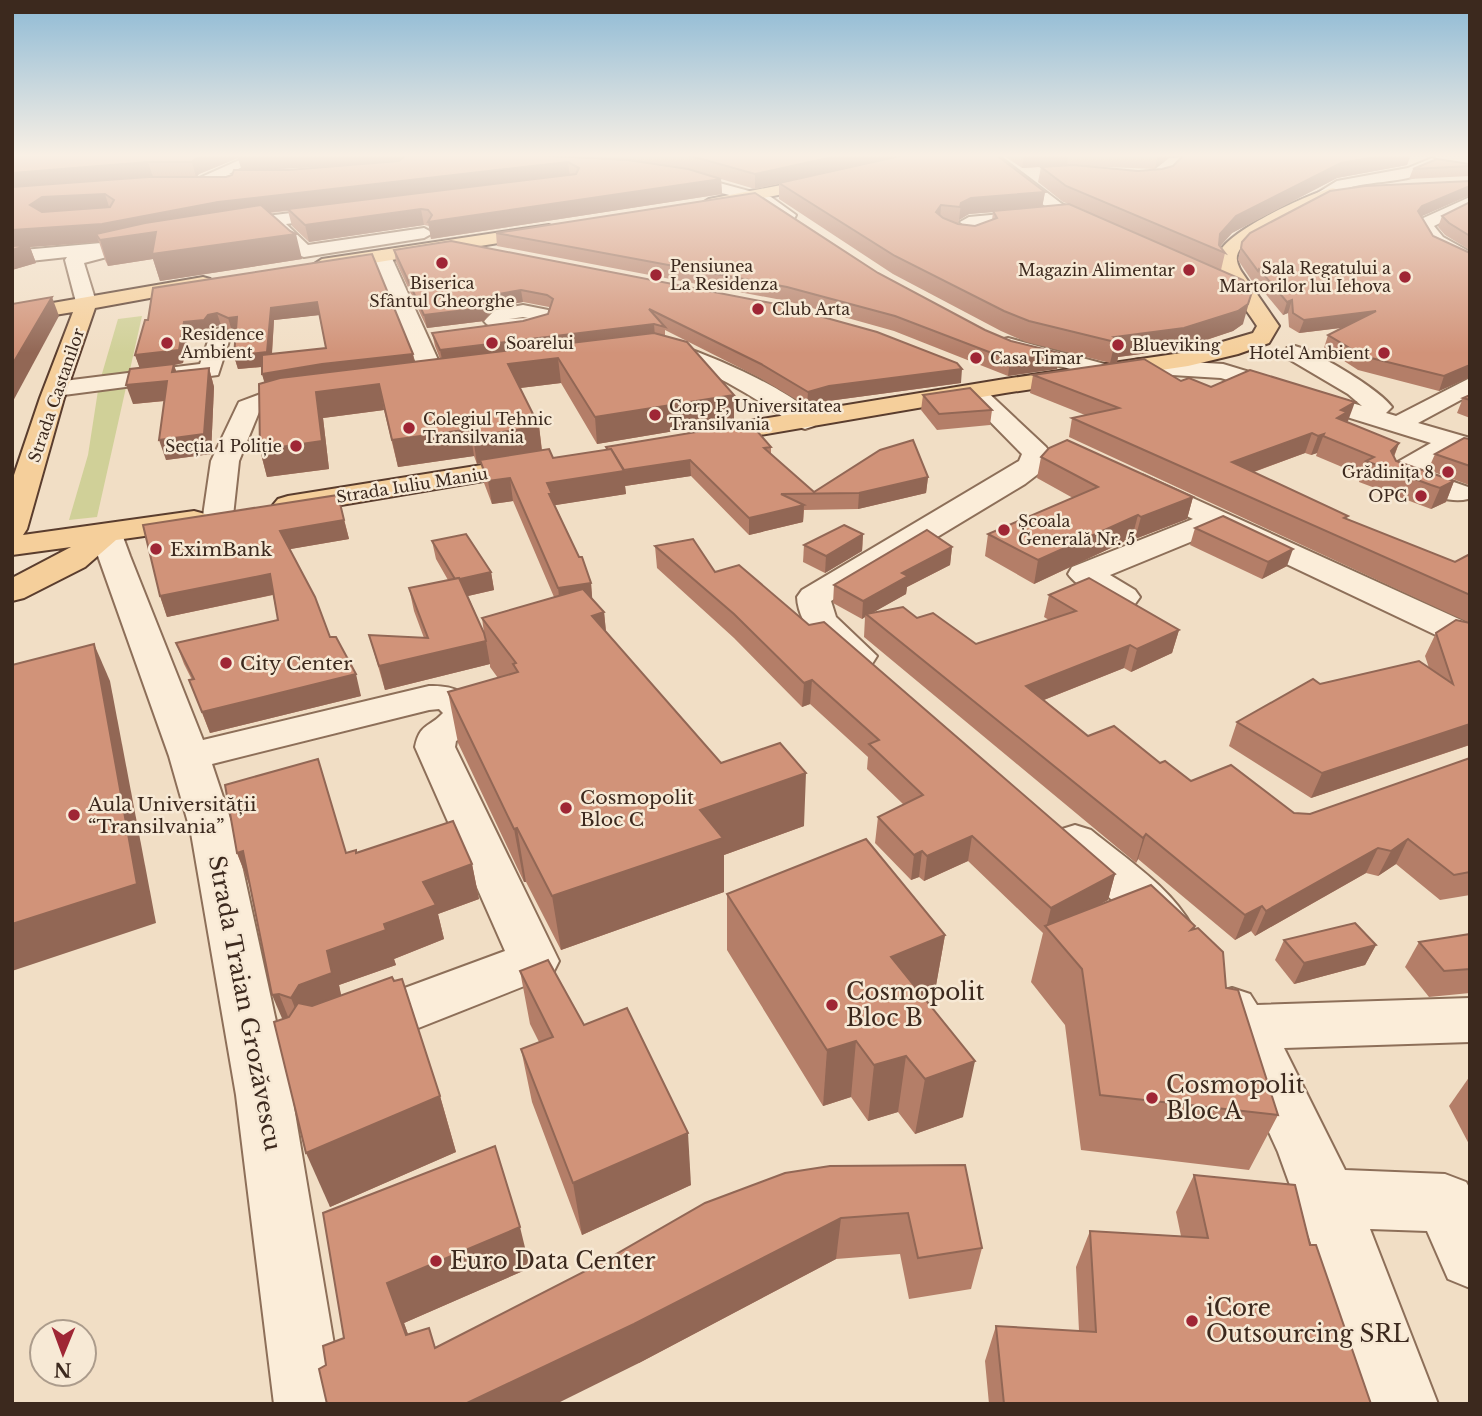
<svg xmlns="http://www.w3.org/2000/svg" width="1482" height="1416" font-family="'Libre Baskerville',serif">
	<style>
		.green { fill: #d0d098 }
		.lines { fill: none; stroke-linecap: round; stroke-linejoin: round }
		.minor-casing { stroke: #8d6f59; stroke-width: 4 }
		.major-casing { stroke: #5a3d2e; stroke-width: 4 }
		.minor { fill: #fbedd9; fill-rule: evenodd }
		.major { fill: #f5cf9b; fill-rule: evenodd }
		.wall { fill: #b47e68; fill-rule: evenodd }
		.shaded-wall { fill: #926755 }
		.building { fill: #d19379; stroke: #926755; stroke-width: 2; fill-rule: evenodd }
		.poi-dot { fill: #9f2635; stroke: #f7e9d5; stroke-width: 2.5 }
		.labels { text-anchor: middle; stroke-width: 5; stroke-linejoin: round; paint-order: stroke }
		.far-poi-label { font-size: 16px; fill: #3c291e; stroke: #f7e9d5; text-anchor: start }
		.far-street-label { font-size: 16px; fill: #3c291e; stroke: #f7e9d5 }
		.poi-label { font-size: 19px; fill: #3c291e; stroke: #f7e9d5; text-anchor: start }
		.near-poi-label { font-size: 23px; fill: #3c291e; stroke: #f7e9d5; text-anchor: start }
		.near-street-label { font-size: 23px; fill: #3c291e; stroke: #f7e9d5 }
	</style>
	<rect width="100%" height="100%" fill="#f1dec5"/>
	<!-- green -->
	<path class="green" d="M142,316L97,517L69,520L88,455L99,384L118,319Z"/>
	<g class="lines">
		<defs>
			<g id="minor">
				<path d="M979,154H996L1062,204L1110,229L1101,234L1095,233L1050,210Z"/>
				<path d="M244,158L249,159L251,162L229,174L261,175L264,178L261,181L205,184L197,179Z"/>
				<path d="M1432,158L1439,162C1417,185 1376,179 1348,188C1338,191 1331,197 1322,200L1314,195L1337,181L1408,168Z"/>
				<path d="M671,170L771,197L796,215L794,219H782L759,203L666,178L663,175Z"/>
				<path d="M1470,197V208L1434,226L1443,237L1470,252V265L1430,245L1416,224L1419,220Z"/>
				<path d="M340,207L348,212L346,216L286,224L308,245L424,228L433,233L424,238L304,257L298,255L268,226L226,231L217,226L226,221Z"/>
				<path d="M1046,210L1054,215L1052,219L985,226L993,233C981,245 950,241 939,229L948,224L968,229L960,222L969,217Z"/>
				<path d="M154,234L163,239L160,243L84,263L96,302L93,306H79L76,302L65,260L67,257L12,263V251L101,243L108,245Z"/>
				<path d="M382,250L391,256L444,373L440,378H424L420,373L373,256Z"/>
				<path d="M523,305L548,310L552,320C539,337 497,338 484,321L495,310ZM523,317L528,318L509,319Z"/>
				<path d="M220,328L228,330L231,335L218,375L56,396L47,394L44,389L47,384L56,382L200,364L212,330Z"/>
				<path d="M1008,338L1112,366L1116,371L1112,376L1104,378L1000,350L997,345L1000,340Z"/>
				<path d="M661,340C697,349 798,391 818,421L814,426L805,429L796,426C763,402 727,381 690,364C679,359 656,357 650,347L653,342Z"/>
				<path d="M1295,346C1317,352 1379,389 1392,407L1386,413L1396,416L1470,378V395L1418,423L1470,438V455L1456,451L1422,471L1468,487V499C1444,505 1412,487 1389,479L1385,473L1389,467L1431,443L1221,378L1139,373L1131,371L1127,366L1131,361L1139,359L1223,364L1362,406L1348,394L1287,358L1284,353L1287,348Z"/>
				<path d="M310,383L319,385L322,390L319,395L288,401L259,412L239,461L233,516L229,522L218,525L207,522L203,516L211,461L239,402L274,389Z"/>
				<path d="M973,385L982,387L1046,447L1050,453L1042,471L1025,484L831,601L836,617L877,656L872,664C839,672 798,630 797,597L802,590L1019,461L1022,454L961,392L964,387Z"/>
				<path d="M1142,475L1470,624V648L1457,645L1217,531L1110,575L1135,590L1140,597L1135,604C1131,605 1127,607 1123,607C1110,607 1075,585 1068,574L1072,567L1193,519L1132,490L1128,484L1132,478Z"/>
				<path d="M108,524L119,526L130,556L203,740L429,686C455,685 469,693 483,714L467,735L456,741L455,747L559,961L552,975L383,1042L364,1048L345,1042L338,1026L345,1010L505,951L415,747C420,723 429,728 443,713L439,709L429,710L212,764L235,833L292,1095L344,1404H274L236,1095L191,833L169,756L98,556L93,533L97,526Z"/>
				<path d="M1075,825L1091,830C1126,859 1171,887 1193,928L1186,941L1169,947L1152,941L1133,919L1059,852L1053,841L1059,830Z"/>
				<path d="M1232,988L1250,994L1257,1005L1470,998V1042L1284,1048L1345,1170L1445,1174L1466,1182L1470,1189V1288L1448,1279L1427,1231L1370,1229L1438,1404H1369L1278,1152L1241,1071L1206,1009L1214,994Z"/>
			</g>
			<g id="major">
				<path d="M828,176L836,181L833,184L709,209L701,204L709,199Z"/>
				<path d="M1333,188L1339,190L1341,193L1339,196L1327,199L1245,243C1236,253 1234,258 1241,271L1279,326L1269,343L1238,354L1188,366L1005,393L702,445L693,443L689,437L693,431L702,429L1005,379L1188,352L1253,333L1257,326C1249,313 1219,274 1217,261C1213,236 1312,192 1333,188Z"/>
				<path d="M549,225L558,230L555,234L322,271L313,265L322,259Z"/>
				<path d="M203,277L210,279L213,283L210,287L95,308L64,398L27,529L23,535L194,511L205,514L209,520L205,526L194,529L116,540L85,567L24,598L12,601V578L71,547L12,555V481L40,398L73,312L12,322V310Z"/>
				<path d="M532,457L542,459L546,465L542,471L288,514L278,511L273,505L278,499L288,496Z"/>
			</g>
		</defs>
		<!-- minor casing -->
		<use href="#minor" class="minor-casing"/>
		<!-- major casing -->
		<use href="#major" class="major-casing"/>
		<!-- minor -->
		<use href="#minor" class="minor"/>
		<!-- major -->
		<use href="#major" class="major"/>
	</g>
	<!-- wall -->
	<g class="wall">
		<path d="M12,154H995L1045,192L1042,207L1069,204L1063,202L1038,182L1041,167L1022,168L1001,154H1411L1407,165L1337,178L1232,233L1220,246L1225,253L1221,270L1243,324L1233,331L1179,349L1118,357L1117,362L1110,363L1026,342L1001,331L893,274L779,199V184L755,189L721,179L722,194L431,239L429,226L424,225L309,242L292,226L288,211L270,213L302,259L160,281L153,259L108,266L105,260L99,242L30,247L36,263L12,270ZM1181,157L1182,158L1173,166L1162,169L1138,171L1082,166L1155,169L1169,158ZM238,158L242,170L226,177H197L199,174ZM343,166L288,170H256ZM993,212L992,220L975,226L956,223L958,224L959,220L969,214Z"/>
		<path d="M1470,164V176L1409,179L1413,169Z"/>
		<path d="M1470,181V195L1421,216L1433,236L1470,253V377L1439,391L1358,370L1324,348L1328,335L1341,328L1299,333L1289,327L1288,313L1283,315L1255,281L1254,284L1238,260L1242,242Z"/>
		<path d="M1470,202V250L1445,235L1438,227L1442,216Z"/>
		<path d="M496,233L878,273L985,330L1011,341L1060,353L1057,369L1008,376L894,331L787,301L497,246Z"/>
		<path d="M394,250L961,383L828,401L807,406L760,378L665,330V336L734,395V421L597,444L561,383L520,388L539,426L542,450L553,458L607,450L606,447H771V454L814,492L928,477L926,493L858,509L804,510L803,522L749,535L691,476L625,486L626,494L555,505L591,583L592,599L604,612L606,632L721,763L804,826L724,855V892L561,950L526,882H524L458,743L448,692L498,678L490,667V664L385,690L369,635L424,638L414,611L409,588L448,580L436,559L432,541L491,572L494,590L468,596L484,633L482,618L554,597L513,501L492,504L484,483L481,463L477,464L474,456L398,467L384,410L323,418L329,469L267,477L260,450L265,383L262,374V367L238,369L234,356L236,331H232L221,325L211,327L208,333L188,335L183,363L174,365L176,371L209,368L214,387L211,454L166,460L165,401L133,404L140,368L135,355L145,320L372,254L413,354L414,362L440,359L435,346L432,333L523,321L548,314L550,309L549,307L523,302L495,307L484,321L427,328L396,262ZM319,315L326,348L272,354L274,320Z"/>
		<path d="M1033,375L1181,381L1211,387L1348,421L1347,422L1399,443L1394,457L1396,461L1454,481L1446,502L1431,509L1359,482L1361,475L1316,456L1317,453L1311,455L1305,453L1254,472L1347,519L1455,562L1470,554V623L1069,437L1072,418L1085,415L1030,393Z"/>
		<path d="M1470,392V418L1457,413L1463,398L1468,395Z"/>
		<path d="M923,395L992,410L990,425L937,430L921,410Z"/>
		<path d="M1470,439V487L1469,485L1428,470L1435,454Z"/>
		<path d="M1041,457L1193,497L1187,519L1135,539L1132,538L1034,584L985,556L988,534L1073,498L1037,478Z"/>
		<path d="M338,495L349,539L290,549L330,637L361,696L210,733L189,680H192L184,664L176,643L278,620L273,595L167,617L160,596Z"/>
		<path d="M1195,528L1287,566L1262,579L1190,545Z"/>
		<path d="M863,534L862,551L825,573L803,562L804,545Z"/>
		<path d="M655,546L715,572L809,625L1115,874L1108,900L1096,906L1194,929L1226,988L1278,1115L1249,1170L1081,1150L1065,1025L1031,982L1043,933L968,861L924,881L919,877L911,880L875,843L878,817L904,805L867,769L868,757L810,704L802,707L734,638L657,568Z"/>
		<path d="M952,547L950,565L907,587L906,594L872,613L917,618L976,644L1049,620L1044,617L1049,595L1179,630L1172,653L1131,672L1124,668L1044,700L1088,736L1160,763L1191,781L1294,813L1310,814L1470,758V895L1440,900L1396,864L1378,876L1366,873L1255,936L1251,931L1235,940L1138,859L1136,863L864,637L865,617L862,619L833,603L834,585Z"/>
		<path d="M1470,623V745L1311,798L1229,746L1237,722L1320,684L1429,668L1425,656L1436,633Z"/>
		<path d="M237,853H357L472,864L479,899L438,914L444,939L394,959L396,965L339,985L341,996L440,1096L456,1152L330,1207L250,887Z"/>
		<path d="M727,894L945,935L935,991L923,996L963,1117L915,1134L898,1112L868,1121L851,1097L823,1106L727,950Z"/>
		<path d="M1470,934V993L1429,997L1405,967L1419,942Z"/>
		<path d="M1284,940L1376,945L1365,965L1294,984L1275,960Z"/>
		<path d="M520,971L584,1025L691,1185L582,1235L532,1102L521,1049L539,1042L530,1024Z"/>
		<path d="M1470,1076V1146L1449,1106Z"/>
		<path d="M830,1166L982,1248L971,1289L909,1299L900,1254L836,1259L639,1363L326,1365L344,1338L530,1268L404,1323L408,1334L436,1347Z"/>
		<path d="M1194,1175L1310,1245L1371,1404H989L985,1361L996,1326L1079,1331L1076,1267L1090,1231L1181,1236L1176,1212Z"/>
	</g>
	<!-- shaded-wall -->
	<g class="shaded-wall">
		<path d="M207,154H399L401,162L242,171L238,158L199,174L196,177L192,162L195,159Z"/>
		<path d="M846,154H910L755,189V174Z"/>
		<path d="M1024,154H1069L1067,165L1022,168Z"/>
		<path d="M1182,154L1181,157L1169,158L1155,169L1158,154Z"/>
		<path d="M1393,154H1411L1407,165L1337,178L1232,233L1217,250L1220,234L1236,216L1341,163Z"/>
		<path d="M148,162L153,177L12,188V173Z"/>
		<path d="M568,162L570,177L222,218L156,232L296,234L302,259L160,281L153,259L108,266L100,240L96,234L99,242L30,247L36,263L12,270V230L218,202Z"/>
		<path d="M721,179L722,194L431,239L428,222Z"/>
		<path d="M1470,186V195L1418,218V211L1422,206Z"/>
		<path d="M1045,192L1042,208L969,214L959,220L961,203L971,198Z"/>
		<path d="M105,194L110,210L37,222L30,205L42,197Z"/>
		<path d="M941,205L940,221L936,212Z"/>
		<path d="M421,209L424,225L309,242L305,225Z"/>
		<path d="M521,290L523,302L495,307L484,321L427,328L424,315L493,295Z"/>
		<path d="M1252,292L1243,324L1233,331L1179,349L1118,357L1117,362L1110,363L1115,342L1114,337Z"/>
		<path d="M52,297L59,316L12,403V365Z"/>
		<path d="M1292,300L1288,313L1283,315L1287,302Z"/>
		<path d="M317,302L320,315L274,320L271,366L238,369L234,356L271,308Z"/>
		<path d="M1376,311L1372,324L1299,333L1304,320Z"/>
		<path d="M217,313L221,325L211,327L208,333L188,335L183,363L174,365L180,383L172,372L140,369L135,355L184,322Z"/>
		<path d="M237,317L240,330L232,331L228,318Z"/>
		<path d="M654,324L655,337L443,364L440,350Z"/>
		<path d="M1060,353L1057,369L1008,376L1010,360Z"/>
		<path d="M413,354L415,368L266,388L262,374L322,364Z"/>
		<path d="M558,358L561,383L512,389L508,364Z"/>
		<path d="M1470,365V377L1439,391L1444,376Z"/>
		<path d="M209,368L214,387L211,454L166,460L159,440Z"/>
		<path d="M962,369L961,383L828,401L807,406L808,392L829,386Z"/>
		<path d="M167,381L173,400L133,404L126,385Z"/>
		<path d="M379,384L384,410L323,418L329,469L267,477L260,450L316,392Z"/>
		<path d="M734,395V421L597,444L595,417Z"/>
		<path d="M1355,402L1348,421L1342,425L1337,418L1341,410Z"/>
		<path d="M539,426L542,453L480,460L481,463L477,464L473,437Z"/>
		<path d="M470,429L474,456L398,467L392,440Z"/>
		<path d="M1312,433L1305,453L1226,482L1232,462Z"/>
		<path d="M1324,434L1317,453L1311,455L1318,436Z"/>
		<path d="M1399,443L1391,463V451Z"/>
		<path d="M690,460L691,476L625,486L626,494L550,506L547,483Z"/>
		<path d="M928,477L926,493L858,509L859,493Z"/>
		<path d="M510,478L513,501L492,504L488,481Z"/>
		<path d="M1454,481L1446,502L1431,509L1440,488Z"/>
		<path d="M1193,497L1187,519L1135,539L1141,517Z"/>
		<path d="M804,505L803,522L749,535V518Z"/>
		<path d="M1138,515L1132,538L1034,584L1038,560Z"/>
		<path d="M344,520L349,539L285,550L280,531Z"/>
		<path d="M863,534L862,551L825,573L826,556Z"/>
		<path d="M952,547L950,565L907,587L906,594L867,616L866,614L865,617L862,619L863,601L902,573Z"/>
		<path d="M1293,549L1287,566L1262,579L1268,562Z"/>
		<path d="M491,572L494,590L459,598L456,580Z"/>
		<path d="M270,574L276,594L167,617L160,596Z"/>
		<path d="M591,583L593,608L561,613L558,588Z"/>
		<path d="M604,612L609,662L592,616Z"/>
		<path d="M1179,630L1172,653L1131,672L1137,649Z"/>
		<path d="M486,641L490,664L385,690L379,666Z"/>
		<path d="M94,644L110,681L156,923L12,971V924Z"/>
		<path d="M1130,645L1124,668L1021,709L1026,686Z"/>
		<path d="M356,674L361,696L210,733L202,712Z"/>
		<path d="M812,680L810,704L802,707L804,683Z"/>
		<path d="M1470,724L1469,745L1311,798L1322,773Z"/>
		<path d="M806,773L804,826L724,855V892L561,950L552,896L700,810Z"/>
		<path d="M517,828L526,882H524L514,829Z"/>
		<path d="M1146,834L1138,859L1136,863L1143,838Z"/>
		<path d="M972,836L968,861L924,881L927,856Z"/>
		<path d="M1408,839L1396,864L1378,876L1391,851Z"/>
		<path d="M1378,848L1366,873L1255,936L1266,911Z"/>
		<path d="M243,851L251,888L237,853Z"/>
		<path d="M922,851L919,877L911,880L914,855Z"/>
		<path d="M472,864L479,899L438,914L444,939L394,959L396,965L339,985L344,1008L305,1033L291,998L299,985L327,951L384,924L423,882Z"/>
		<path d="M1115,874L1108,900L1050,931L1046,928L1051,908Z"/>
		<path d="M1262,906L1251,931L1235,940L1245,915Z"/>
		<path d="M945,935L935,991L884,1013L891,957Z"/>
		<path d="M1376,945L1365,965L1294,984L1304,963Z"/>
		<path d="M279,994L293,1029L287,1030L272,995Z"/>
		<path d="M856,1041L851,1097L823,1106L827,1050Z"/>
		<path d="M906,1056L898,1112L868,1121L874,1065Z"/>
		<path d="M975,1061L963,1117L915,1134L925,1079Z"/>
		<path d="M440,1096L456,1152L330,1207L306,1153Z"/>
		<path d="M688,1133L691,1185L582,1235L573,1183Z"/>
		<path d="M841,1218L836,1259L639,1363L556,1404H465Z"/>
		<path d="M520,1227L530,1268L404,1323L422,1374L406,1335L387,1283Z"/>
	</g>
	<!-- building -->
	<g class="building">
		<path d="M12,154H207L195,159L192,162H148L12,173Z"/>
		<path d="M241,154H278L238,156Z"/>
		<path d="M407,154H512L628,160L688,169L721,179L428,222L432,215L428,210L421,209L305,225L288,209L576,174L579,168L568,162L218,202L102,224L12,230V187L148,177H226L232,175L234,170H288L399,161ZM105,194L114,200L110,207L42,212L30,205L42,197Z"/>
		<path d="M681,154H846L755,174L691,156Z"/>
		<path d="M909,154H995L1045,192L971,198L961,203L960,207L941,205L936,212L943,218L958,224L975,226L997,218L993,211L1069,204L1243,280L1252,292L1248,304L1238,311L1184,328L1114,337L1121,341L1115,342L1029,321L1004,311L895,256L779,183Z"/>
		<path d="M1185,154H1393L1341,163L1236,216L1220,234L1219,245L1225,253L1066,186L1041,167L1073,165L1138,171L1162,169L1173,166Z"/>
		<path d="M1437,159L1470,164V166L1413,169Z"/>
		<path d="M1470,181V186L1422,206L1418,211L1433,236L1470,253V365L1444,376L1363,356L1328,335L1376,311L1304,320L1293,313L1292,300L1287,302L1259,269L1258,271L1241,248L1242,242L1250,233L1330,191L1365,186Z"/>
		<path d="M755,193L878,273L985,330L1011,341L1060,353L1010,360L895,316L787,287L496,233Z"/>
		<path d="M1470,202V236L1449,223L1442,216Z"/>
		<path d="M261,205L290,231L296,234L152,254L156,232L100,240L96,234L145,223Z"/>
		<path d="M451,241L776,304L877,332L957,363L962,369L829,386L808,392L761,364L649,309L665,327L654,324L440,350L432,333L523,321L548,314L553,299L547,295L521,290L493,295L482,308L424,315L394,250Z"/>
		<path d="M29,245L12,250V246Z"/>
		<path d="M372,254L413,354L322,364L262,374V355L326,348L317,302L271,308L267,352L234,356L237,317L228,318L217,313L208,315L204,320L184,322L179,350L135,355L145,320H148L153,288Z"/>
		<path d="M52,297L12,365V304Z"/>
		<path d="M654,333L687,342L734,395L595,417L558,358L508,364L539,426L473,437L470,429L392,440L379,384L316,392L322,441L260,450L259,384L280,378Z"/>
		<path d="M1144,359L1181,381L1189,378L1211,387L1250,370L1355,402L1341,410L1347,412L1337,418L1399,443L1391,451L1396,461L1454,481L1440,488L1431,485L1366,461L1374,457L1323,436L1324,434L1318,436L1312,433L1232,462L1348,516L1344,518L1455,562L1470,554V595L1072,418L1119,408L1033,375Z"/>
		<path d="M174,364L172,372L209,368L204,434L159,440L167,381L126,385L130,369Z"/>
		<path d="M970,388L992,410L939,414L923,395Z"/>
		<path d="M1470,395V400L1463,398Z"/>
		<path d="M750,423L771,447L764,448L814,492L880,450L913,440L928,477L859,493L781,494L804,505L749,518L690,460L624,470L611,449L608,450L606,447Z"/>
		<path d="M1464,438L1470,439V466L1435,454Z"/>
		<path d="M1067,440L1193,497L1141,517L1138,515L1038,560L988,534L1098,487L1041,457L1049,448Z"/>
		<path d="M549,449L553,458L611,449L624,471L547,483L552,494H549L579,557H582L591,583L558,588L510,478L488,481L480,460Z"/>
		<path d="M338,495L344,520L280,531L315,597L330,637H336L356,674L202,712L189,680L194,679L176,643L278,620L270,574L160,596L143,525Z"/>
		<path d="M1223,516L1293,549L1268,562L1195,528Z"/>
		<path d="M844,525L863,534L826,556L804,545Z"/>
		<path d="M927,530L952,547L902,573L908,576L863,601L834,585Z"/>
		<path d="M466,534L491,572L460,579L459,578L455,579L432,541Z"/>
		<path d="M693,539L715,572L739,565L809,625L824,622L1115,874L1051,908L972,836L927,856L922,851L914,855L878,817L923,795L869,744L879,740L812,680L804,683L734,614L655,546Z"/>
		<path d="M459,578L484,633L486,641L379,666L369,635L428,638L409,588Z"/>
		<path d="M1089,578L1179,630L1137,649L1130,645L1026,686L1088,736L1114,726L1160,763L1165,761L1191,781L1231,765L1294,813L1310,814L1470,758V872L1454,875L1408,839L1391,851L1378,848L1266,911L1262,906L1245,915L1146,834L1143,838L866,614L903,607L917,618L933,613L976,644L1076,611L1049,595Z"/>
		<path d="M583,589L604,612L592,616L721,763L780,743L806,773L700,810L723,838L552,896L517,828L514,829L448,692L518,672L513,664L516,663L482,618Z"/>
		<path d="M1456,620L1470,623V724L1322,773L1237,722L1313,679L1320,684L1419,661L1453,684L1436,633Z"/>
		<path d="M94,644L137,884L12,924V665Z"/>
		<path d="M318,759L346,853L356,850V853L453,821L472,864L423,882L436,905L384,924L386,930L327,951L332,973L299,985L291,998L279,994L272,995L243,851L237,853L225,785Z"/>
		<path d="M866,839L945,935L891,957L975,1061L925,1079L906,1056L874,1065L856,1041L827,1050L727,894Z"/>
		<path d="M1151,885L1195,926L1191,930L1198,928L1223,952L1226,988L1238,990L1278,1115L1100,1095L1082,969L1045,926Z"/>
		<path d="M1355,923L1376,945L1304,963L1284,940Z"/>
		<path d="M1470,934V969L1444,971L1419,942Z"/>
		<path d="M548,960L584,1025L627,1008L688,1133L573,1183L521,1049L553,1037L520,971Z"/>
		<path d="M392,977L394,981L402,979L440,1096L306,1153L274,1022L289,1017L298,1003L312,1006Z"/>
		<path d="M495,1146L520,1227L387,1283L406,1335L429,1328L435,1348L597,1265L705,1203L785,1173L830,1166L965,1165L982,1248L918,1258L908,1213L841,1218L634,1324L465,1404H327L319,1369L326,1365L323,1346L344,1338L323,1213Z"/>
		<path d="M1194,1175L1295,1185L1310,1245H1316L1371,1404H1004L996,1326L1096,1332L1090,1231L1208,1238Z"/>
	</g>
	<!-- sky -->
	<linearGradient id="sky" x2="0" y2="1"><stop stop-color="#8ebad5"/><stop offset="0.44" stop-color="#f9f0e5"/><stop offset="1" stop-color="#f9f0e5" stop-opacity="0"/></linearGradient>
	<rect width="1482" height="353" fill="url(#sky)"/>
	<!-- markers -->
	<g class="poi-dot">
		<circle cx="442" cy="263" r="7"/>
		<circle cx="1189" cy="270" r="7"/>
		<circle cx="656" cy="275" r="7"/>
		<circle cx="1405" cy="277" r="7"/>
		<circle cx="758" cy="309" r="7"/>
		<circle cx="167" cy="343" r="7"/>
		<circle cx="492" cy="343" r="7"/>
		<circle cx="1118" cy="345" r="7"/>
		<circle cx="1384" cy="353" r="7"/>
		<circle cx="976" cy="358" r="7"/>
		<circle cx="655" cy="415" r="7"/>
		<circle cx="409" cy="428" r="7"/>
		<circle cx="296" cy="446" r="7"/>
		<circle cx="1448" cy="472" r="7"/>
		<circle cx="1421" cy="496" r="7"/>
		<circle cx="1004" cy="530" r="7"/>
		<circle cx="156" cy="549" r="7"/>
		<circle cx="226" cy="663" r="7"/>
		<circle cx="566" cy="808" r="7"/>
		<circle cx="74" cy="815" r="7"/>
		<circle cx="832" cy="1005" r="7"/>
		<circle cx="1152" cy="1098" r="7"/>
		<circle cx="436" cy="1261" r="7"/>
		<circle cx="1192" cy="1321" r="7"/>
	</g>
	<g class="labels">
		<!-- far-poi labels -->
		<g class="far-poi-label">
			<text x="670" y="272">Pensiunea<tspan x="670" dy="18">La Residenza</tspan></text>
			<text x="1391" y="274" text-anchor="end">Sala Regatului a<tspan x="1391" dy="18">Martorilor lui Iehova</tspan></text>
			<text x="1175" y="276" text-anchor="end">Magazin Alimentar</text>
			<text x="442" y="289" text-anchor="middle">Biserica<tspan x="442" dy="18">Sfântul Gheorghe</tspan></text>
			<text x="772" y="315">Club Arta</text>
			<text x="181" y="340">Residence<tspan x="181" dy="18">Ambient</tspan></text>
			<text x="506" y="349">Soarelui</text>
			<text x="1132" y="351">Blueviking</text>
			<text x="1370" y="359" text-anchor="end">Hotel Ambient</text>
			<text x="990" y="364">Casa Timar</text>
			<text x="669" y="412">Corp P, Universitatea<tspan x="669" dy="18">Transilvania</tspan></text>
			<text x="423" y="425">Colegiul Tehnic<tspan x="423" dy="18">Transilvania</tspan></text>
			<text x="282" y="452" text-anchor="end">Secția 1 Poliție</text>
			<text x="1434" y="478" text-anchor="end">Grădinița 8</text>
			<text x="1407" y="502" text-anchor="end">OPC</text>
			<text x="1018" y="527">Școala<tspan x="1018" dy="18">Generală Nr. 5</tspan></text>
		</g>
		<!-- far-street labels -->
		<g class="far-street-label">
			<text transform="translate(56 395) rotate(-71)" y="6">Strada Castanilor</text>
			<text transform="translate(412 485) rotate(-9)" y="6">Strada Iuliu Maniu</text>
		</g>
		<!-- poi labels -->
		<g class="poi-label">
			<text x="170" y="556">EximBank</text>
			<text x="240" y="670">City Center</text>
			<text x="580" y="804">Cosmopolit<tspan x="580" dy="22">Bloc C</tspan></text>
			<text x="88" y="811">Aula Universității<tspan x="88" dy="22">“Transilvania”</tspan></text>
		</g>
		<!-- near-poi labels -->
		<g class="near-poi-label">
			<text x="846" y="1000">Cosmopolit<tspan x="846" dy="26">Bloc B</tspan></text>
			<text x="1166" y="1093">Cosmopolit<tspan x="1166" dy="26">Bloc A</tspan></text>
			<text x="450" y="1269">Euro Data Center</text>
			<text x="1206" y="1316">iCore<tspan x="1206" dy="26">Outsourcing SRL</tspan></text>
		</g>
		<!-- near-street labels -->
		<g class="near-street-label">
			<text transform="translate(245 1003) rotate(79)" y="8">Strada Traian Grozăvescu</text>
		</g>
	</g>
	<!-- border -->
	<rect width="1482" height="1416" fill="none" stroke="#3c291e" stroke-width="28"/>
	<!-- north arrow -->
	<g transform="translate(63 1353) rotate(181)"><circle r="33" fill="#f7e9d5" stroke="#ac9c8c" stroke-width="2"/>
	<path d="M0-5L12 26L0 18L-12 26Z" fill="#9f2635"/>
	<text y="-10" font-size="19" font-weight="bold" text-anchor="middle" fill="#3c291e">N</text>
	</g>
</svg>
